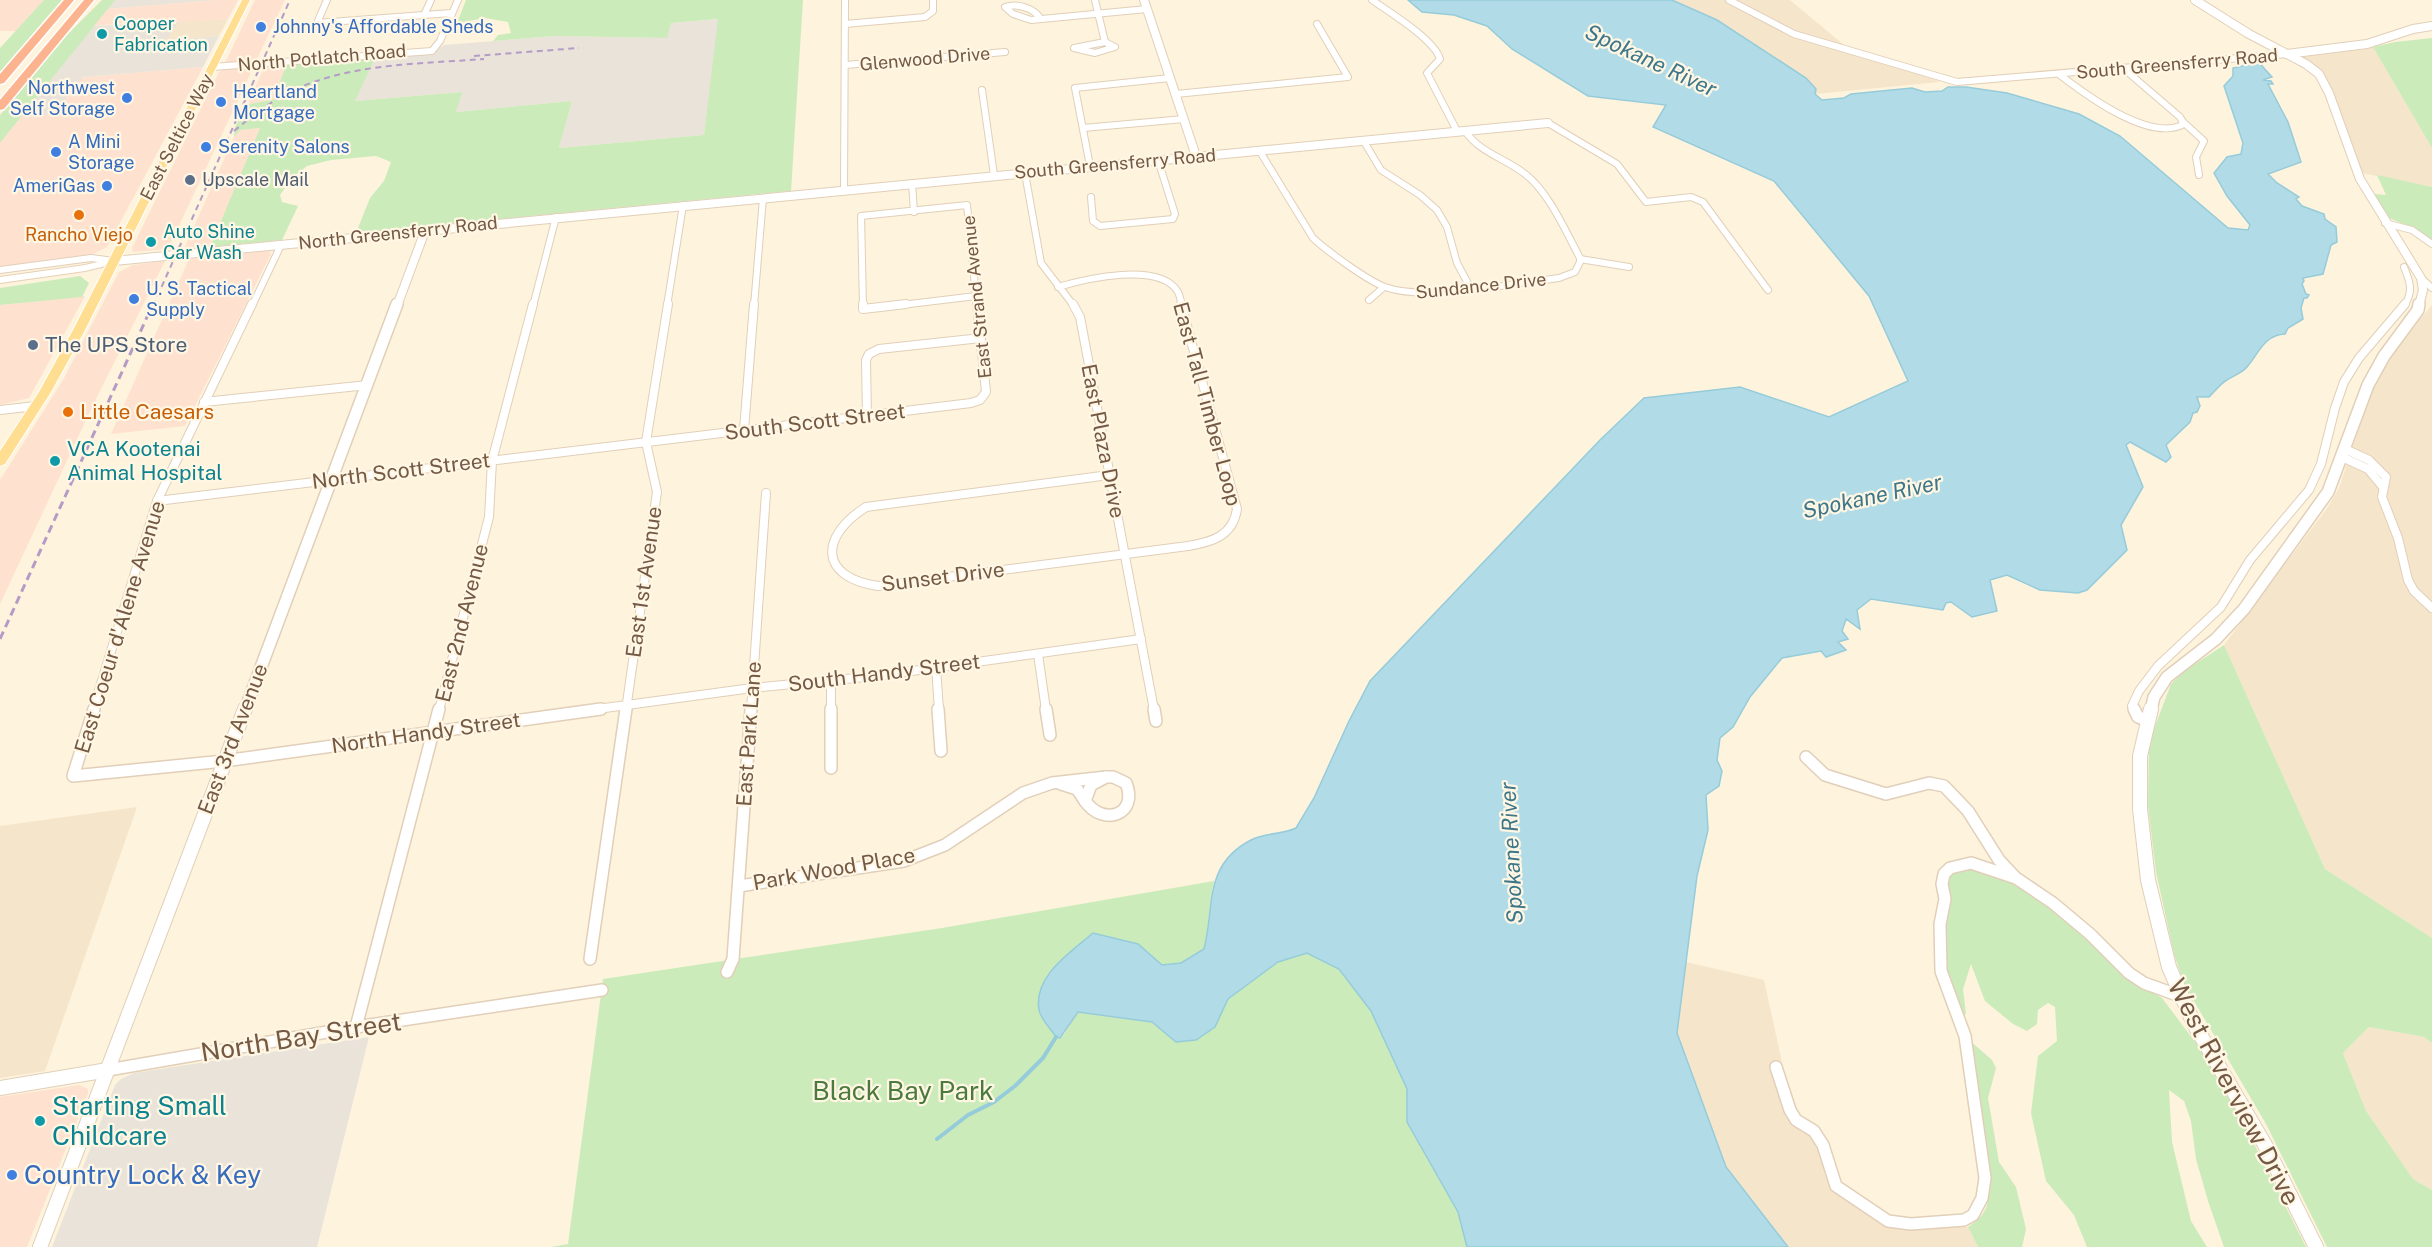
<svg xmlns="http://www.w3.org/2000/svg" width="2432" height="1247" font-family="'Public Sans',sans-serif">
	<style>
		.residential { fill: #f5e5cb }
		.commercial { fill: #ffe1cf }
		.industrial { fill: #eae3da }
		.green { fill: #cbebbb }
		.water { fill: #b1dce7; stroke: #96cbda; stroke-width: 1.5 }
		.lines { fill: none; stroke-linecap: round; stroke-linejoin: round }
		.stream { stroke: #96cbda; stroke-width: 4 }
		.minor-far2-casing { stroke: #e1cfb9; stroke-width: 8 }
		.minor-far1-casing { stroke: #e1cfb9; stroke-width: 10 }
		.minor-casing { stroke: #e1cfb9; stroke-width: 14 }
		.tertiary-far2-casing { stroke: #e1cfb9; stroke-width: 10 }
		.tertiary-far1-casing { stroke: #e1cfb9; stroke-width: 14 }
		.tertiary-casing { stroke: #e1cfb9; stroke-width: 16 }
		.secondary-casing { stroke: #e7d0b6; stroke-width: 2 }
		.primary-casing { stroke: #fff; stroke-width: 2 }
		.motorway-casing { stroke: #fff; stroke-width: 3 }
		.minor-far2 { stroke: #fff; stroke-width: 6 }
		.minor-far1 { stroke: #fff; stroke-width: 8 }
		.minor { stroke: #fff; stroke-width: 11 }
		.tertiary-far2 { stroke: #fff; stroke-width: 8 }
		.tertiary-far1 { stroke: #fff; stroke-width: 11 }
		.tertiary { stroke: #fff; stroke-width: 14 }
		.secondary { fill: #fff; fill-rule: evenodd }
		.primary { fill: #ffde92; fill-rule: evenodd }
		.motorway { fill: #fcb38f; fill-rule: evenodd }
		.rail-far1 { stroke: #b59cc6; stroke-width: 2; stroke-dasharray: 6 4.5; stroke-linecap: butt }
		.rail { stroke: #b59cc6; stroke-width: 3; stroke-dasharray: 8 5; stroke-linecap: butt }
		.shop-dot { fill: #3f7fe0; stroke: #fff6e4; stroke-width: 2 }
		.culture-dot { fill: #0f9aa8; stroke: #fff6e4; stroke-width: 2 }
		.service-dot { fill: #5c6f8a; stroke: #fff6e4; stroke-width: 2 }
		.food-dot { fill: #e8710a; stroke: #fff6e4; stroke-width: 2 }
		.labels { text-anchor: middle; stroke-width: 4.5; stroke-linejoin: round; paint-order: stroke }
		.far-culture-label { font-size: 18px; fill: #0d838f; stroke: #fff6e4; text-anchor: start }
		.far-shop-label { font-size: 18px; fill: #366cbe; stroke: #fff6e4; text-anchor: start }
		.far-street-label { font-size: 18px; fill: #745944; stroke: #fff6e4 }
		.far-service-label { font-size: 18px; fill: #4e5e75; stroke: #fff6e4; text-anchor: start }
		.far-food-label { font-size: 18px; fill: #c56008; stroke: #fff6e4 }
		.service-label { font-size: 21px; fill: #4e5e75; stroke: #fff6e4; text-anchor: start }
		.street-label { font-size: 21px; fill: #745944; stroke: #fff6e4 }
		.food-label { font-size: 21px; fill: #c56008; stroke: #fff6e4; text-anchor: start }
		.culture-label { font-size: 21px; fill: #0d838f; stroke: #fff6e4; text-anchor: start }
		.water-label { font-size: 22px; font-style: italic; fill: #3d7789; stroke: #fff6e4 }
		.near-street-label { font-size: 26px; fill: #745944; stroke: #fff6e4 }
		.near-park-label { font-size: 26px; fill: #4a7a3c; stroke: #fff6e4 }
		.near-culture-label { font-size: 26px; fill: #0d838f; stroke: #fff6e4; text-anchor: start }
		.near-shop-label { font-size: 26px; fill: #366cbe; stroke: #fff6e4; text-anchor: start }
	</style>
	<rect width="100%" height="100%" fill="#fef3dc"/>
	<!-- residential -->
	<g class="residential">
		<path d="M1672,0H1724L1793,36L1912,71L1940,82L1815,94V88L1806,78L1717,20Z"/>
		<path d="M1732,0H1790L1844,45L1797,34Z"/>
		<path d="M228,19L219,36L165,40L179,22Z"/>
		<path d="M2373,47L2432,148V187L2361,173L2330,86L2324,75L2299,57Z"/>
		<path d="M2432,305V938L2325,869L2224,645L2328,507L2339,488L2375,380L2389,357Z"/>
		<path d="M137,807L45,1071L0,1078V826Z"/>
		<path d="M1686,962L1764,980L1783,1067L1772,1066L1777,1084L1820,1144L1827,1178L1832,1187L1869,1214L1915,1227H1968L1978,1247H1788L1726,1167L1677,1033Z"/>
		<path d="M2369,1027L2424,1037L2432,1043V1190L2413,1179L2366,1111L2343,1053Z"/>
	</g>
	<!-- commercial -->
	<g class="commercial">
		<path d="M0,0H44L16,31H0Z"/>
		<path d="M216,0H238L228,19L128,26L123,23L93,26L107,9Z"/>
		<path d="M255,0H285L256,61L225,63Z"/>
		<path d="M287,63L273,100L248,104L265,65Z"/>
		<path d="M254,66L168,249L133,252L132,248L219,72L227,68Z"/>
		<path d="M203,67L107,247L91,255L0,268V143L21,117L54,114L83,77Z"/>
		<path d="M260,128L210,247L184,249L234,137L239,130Z"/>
		<path d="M269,251L271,254L185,426L111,434L189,259Z"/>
		<path d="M165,261L92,407L0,604V480L63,380L119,272L133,265Z"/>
		<path d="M85,296L29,398L0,405V305Z"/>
		<path d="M79,1085L88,1089V1093L27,1247H0V1097Z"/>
	</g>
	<!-- industrial -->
	<g class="industrial">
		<path d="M115,0H216L107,9Z"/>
		<path d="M719,19L704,135L559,148L572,101L456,112L461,92L354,101L376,56L433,52L444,45L555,36L666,38L671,23Z"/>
		<path d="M179,22L166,40L219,36L203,67L83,77L54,114L21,117L93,26Z"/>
		<path d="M369,1037L317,1247H52L115,1085L121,1079L134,1073Z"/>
	</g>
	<!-- green -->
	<g class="green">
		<path d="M44,0H62L0,72V48Z"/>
		<path d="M102,0H115L0,143V115L64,38Z"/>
		<path d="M466,0H803L791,191L356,233L370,198L384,181L391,162L376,156L331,160L307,166L294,176L280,195L282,202L298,206L282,240L210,247L260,128L240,130L234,137L235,127L248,104L273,100L287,63L376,56L355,101L462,92L456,112L572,101L559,148L704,135L718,19L671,23L667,38L555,36L493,41L498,35L511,33L508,22L485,18L457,23Z"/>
		<path d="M2432,38V148L2373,47L2395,42Z"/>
		<path d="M2377,175L2432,187V241C2426,236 2419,230 2412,227C2388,217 2385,222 2375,194L2386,195Z"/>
		<path d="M80,276L89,283L82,297L0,305V288Z"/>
		<path d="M2224,645L2325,869L2432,938V1043L2424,1037L2369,1027L2343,1053L2366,1111L2413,1179L2432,1190V1247H2327L2266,1124L2184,984L2174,954L2156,872L2148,806L2149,742L2171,684L2183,672Z"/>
		<path d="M1974,868L2016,881L2090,937L2125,977L2162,998L2211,1063L2230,1096L2306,1247H2224L2208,1201L2196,1159L2191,1121L2184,1101L2169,1090L2172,1142L2191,1221L2207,1247H2087L2074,1215L2046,1181L2031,1113L2038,1056L2057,1041L2055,1007L2048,1003L2038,1010L2037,1024L2027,1031L2013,1024L1985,1001L1971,964L1963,989L1966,1014L1962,1016L1943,970L1946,883L1951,872Z"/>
		<path d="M1214,881C1209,904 1209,926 1204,949L1181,963L1162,965L1138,944L1093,933L1063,1036L1077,1012L1152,1022L1176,1042L1215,1027L1228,999L1279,962L1307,953L1339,969L1371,1011L1407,1089V1122L1458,1212L1467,1247H551L568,1244L603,979L942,928Z"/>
		<path d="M1969,1040L1992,1060L1996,1068L1988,1098L1999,1162L2016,1187L2026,1229L2022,1247H1978L1968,1227C1989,1213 1989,1204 1988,1181Z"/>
	</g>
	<!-- water -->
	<path class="water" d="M1408,0H1672L1717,20L1806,78L1816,89L1815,94L1822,100L1844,98L1851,94L1912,88L1925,92L1942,91L1948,87H1966L2007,93L2079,114L2120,136L2228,228L2248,230L2250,225L2227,196L2214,173L2227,157L2241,154L2243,143L2224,86L2233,76V68L2263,61L2262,66L2272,77L2263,80L2271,81L2273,84H2268L2288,122L2301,162L2268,174L2277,183L2299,197L2296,199L2302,206L2324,214L2325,219L2336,227L2337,242L2331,245L2323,274L2303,278L2304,281L2302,284L2306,294L2309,295L2307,298H2304L2301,308L2303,319L2288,328L2285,334C2264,335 2259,353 2247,367C2242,373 2233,376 2227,380C2220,384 2215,391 2209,397H2197L2200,406L2197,412L2193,413L2190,422L2166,445L2171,457L2166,462L2130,442L2126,445L2143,487L2121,525L2127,550L2087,590L2078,593L2040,590L2007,575L1990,580L1997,611L1972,617L1951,602L1946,603L1943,610L1871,599L1857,610L1860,629L1846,619L1842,631L1848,639L1838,642L1846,650L1826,657L1821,651L1782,658L1750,697L1733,727L1720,738L1717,760L1722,771L1719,786L1706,795L1708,830L1697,876L1677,1033L1726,1167L1788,1247H1467L1458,1212L1407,1122V1089L1371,1011L1339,969L1307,953L1278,962L1228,999L1215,1027L1196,1040L1176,1042L1152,1022L1078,1012L1060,1038L1056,1037C1051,1029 1040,1018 1039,1010C1033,976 1071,952 1093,933L1138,944L1162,965L1181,963L1204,949C1215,906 1203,865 1251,840C1266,832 1282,835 1296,828L1314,798L1349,721L1370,681L1600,440L1644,398L1740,387L1829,417L1908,381L1869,296L1774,181L1653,127L1666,105L1588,96L1512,49L1487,26L1454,15L1422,12Z"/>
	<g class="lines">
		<!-- stream -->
		<path class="stream" d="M937,1139L968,1115L994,1102L1015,1086L1043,1058L1056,1037"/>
		<defs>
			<g id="minor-far2">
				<path d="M327,0L317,23L424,15"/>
				<path d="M431,0L424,15L452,13"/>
				<path d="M1095,0L1105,42"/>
				<path d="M1372,0C1389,12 1434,39 1440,59L1427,73L1457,131"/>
				<path d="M1729,0L1794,34L1957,82L2287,54"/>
				<path d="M1041,19C1034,8 1017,3 1005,7L1013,14L1031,20L1147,9"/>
				<path d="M845,24L925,17L933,11V0"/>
				<path d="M1105,42L1115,47L1095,53L1074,48Z"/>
				<path d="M845,65L1005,52"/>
				<path d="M212,67L432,51L440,41L458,0"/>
				<path d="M2060,75C2086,95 2150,143 2184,124L2180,117L2124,69"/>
				<path d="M982,90L994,175"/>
				<path d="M1176,94L1348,77L1317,24"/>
				<path d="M2182,121L2204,141L2196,157L2199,175"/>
				<path d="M1548,123L1617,164L1646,202L1691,197L1703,202L1768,290"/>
				<path d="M1083,128L1184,119"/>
				<path d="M1363,140L1381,170L1420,195L1437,210L1447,227L1457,263L1471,289"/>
				<path d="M1259,150L1313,238C1327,251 1368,281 1385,287C1425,302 1515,283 1559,278L1575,272L1581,260C1567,234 1549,192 1525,174C1505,158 1480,153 1465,131"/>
				<path d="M1090,166L1075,88L1170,78"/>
				<path d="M1025,173L1041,263L1074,306"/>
				<path d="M912,183L914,212"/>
				<path d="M844,189L845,0"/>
				<path d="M1091,197L1093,221L1100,226L1173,219L1175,214L1158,160"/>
				<path d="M2385,223L2412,230L2432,244"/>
				<path d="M1580,259L1629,267"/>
				<path d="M2404,267C2410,282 2414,291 2404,306"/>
				<path d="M0,270L91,258L114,261"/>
				<path d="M2421,278L2432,288"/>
				<path d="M1058,287C1085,279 1160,261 1178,292C1180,296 1181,302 1182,306"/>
				<path d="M976,296L977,306"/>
				<path d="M1369,300L1384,287"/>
				<path d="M252,306L281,245"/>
				<path d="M533,306L556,217"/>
				<path d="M667,306L683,205"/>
				<path d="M754,306L763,198"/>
				<path d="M863,306L861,216L967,205L976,296"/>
				<path d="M893,306L976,296"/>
			</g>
			<g id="minor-far1">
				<path d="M863,304V309L906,304"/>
				<path d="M1073,304L1080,317L1154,710"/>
				<path d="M204,402L368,385"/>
				<path d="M0,410L36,406"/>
				<path d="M867,416L866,360L869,354L879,349L981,338"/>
				<path d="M744,430L754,304"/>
				<path d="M2345,449L2369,460L2386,477L2382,497L2398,538L2408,580L2414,591L2432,608"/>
				<path d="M2342,457L2368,469L2383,487"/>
				<path d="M1109,475L866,507C820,536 818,577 878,586L1188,546C1212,542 1233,536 1237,509L1181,304"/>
				<path d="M157,501L971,403L980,400L986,392L977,304"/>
				<path d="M1038,654L1046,710"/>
				<path d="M936,667L939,710"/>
				<path d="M831,680V710"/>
				<path d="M93,710L157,501L252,304"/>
				<path d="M439,710L489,517L492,461L533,304"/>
				<path d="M590,710L752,688L876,676L1141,639"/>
				<path d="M626,710L657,492L646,442L668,304"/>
				<path d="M751,710L766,493"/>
				<path d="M2134,710L2132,706L2139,691L2158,666L2221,607L2250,560L2309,490L2321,464L2335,408L2344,382L2359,358L2405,304"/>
			</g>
			<g id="minor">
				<path d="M94,709L73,776L224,761L601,709"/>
				<path d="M831,709V768"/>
				<path d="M938,709L941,751"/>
				<path d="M1046,709L1050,735"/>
				<path d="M1154,709L1156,721"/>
				<path d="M2134,709L2138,717L2147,720"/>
				<path d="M1806,757L1825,775L1886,794L1929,783L1944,786L1968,811L1999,860L2014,876"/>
				<path d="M1106,777H1113L1126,783C1139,815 1103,827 1085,801L1091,785Z"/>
				<path d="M1061,784L1077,789L1085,801"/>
				<path d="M739,886L904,861L945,845L1023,793L1052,783L1106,777"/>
				<path d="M590,959L626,709"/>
				<path d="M727,972L733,959L751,709"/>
				<path d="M356,1027L439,709"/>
				<path d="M1776,1067L1790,1110L1796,1120L1814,1131L1823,1145L1836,1186L1888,1221L1911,1224L1964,1220L1973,1215L1982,1198L1985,1178L1965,1036L1941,971L1940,924L1945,899L1942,884L1944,874L1950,868L1971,863L2016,878L2053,903L2090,934L2129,973L2144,983L2180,996"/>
				<path d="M108,1070L356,1027L602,990"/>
			</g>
			<g id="tertiary-far2">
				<path d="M1144,0L1196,156"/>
				<path d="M2195,0L2249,34L2306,64L2319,74L2329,93L2360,179L2421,278L2423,290L2419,306"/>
				<path d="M2287,54L2367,44L2413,29L2432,26"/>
				<path d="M114,261L1548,123"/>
				<path d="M397,306L425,231"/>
			</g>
			<g id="tertiary-far1">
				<path d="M245,710L397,304"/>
				<path d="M2151,710L2154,697L2167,677L2216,639L2244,609L2328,492L2368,385L2384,356L2418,310L2419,304"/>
			</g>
			<g id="tertiary">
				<path d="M2151,709L2140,756V809L2148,880L2169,967L2194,1024L2265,1145L2316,1247"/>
				<path d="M0,1088L108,1070"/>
				<path d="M40,1247L245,709"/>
			</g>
			<path id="secondary" d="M114,258L119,261L118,263L85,271L0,283V277L85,265Z"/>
			<path id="primary" d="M242,0H250L84,332L51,392L5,464L0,466V451L39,392L72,332Z"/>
			<g id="motorway">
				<path d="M64,0H74L4,83L0,84V74Z"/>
				<path d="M84,0H94L4,109L0,110V100Z"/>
			</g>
		</defs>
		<!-- minor-far2 casing -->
		<use href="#minor-far2" class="minor-far2-casing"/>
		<!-- minor-far1 casing -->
		<use href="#minor-far1" class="minor-far1-casing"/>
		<!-- minor casing -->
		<use href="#minor" class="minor-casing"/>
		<!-- tertiary-far2 casing -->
		<use href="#tertiary-far2" class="tertiary-far2-casing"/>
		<!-- tertiary-far1 casing -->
		<use href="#tertiary-far1" class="tertiary-far1-casing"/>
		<!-- tertiary casing -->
		<use href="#tertiary" class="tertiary-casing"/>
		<!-- secondary casing -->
		<use href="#secondary" class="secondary-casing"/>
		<!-- primary casing -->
		<use href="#primary" class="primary-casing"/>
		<!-- motorway casing -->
		<use href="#motorway" class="motorway-casing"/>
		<!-- minor-far2 -->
		<use href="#minor-far2" class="minor-far2"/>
		<!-- minor-far1 -->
		<use href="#minor-far1" class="minor-far1"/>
		<!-- minor -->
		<use href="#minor" class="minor"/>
		<!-- tertiary-far2 -->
		<use href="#tertiary-far2" class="tertiary-far2"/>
		<!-- tertiary-far1 -->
		<use href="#tertiary-far1" class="tertiary-far1"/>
		<!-- tertiary -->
		<use href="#tertiary" class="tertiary"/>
		<!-- secondary -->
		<use href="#secondary" class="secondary"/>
		<!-- primary -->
		<use href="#primary" class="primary"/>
		<!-- motorway -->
		<use href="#motorway" class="motorway"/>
		<!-- rail-far1 -->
		<g class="rail-far1">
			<path d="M474,56L579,48"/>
			<path d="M234,131C251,117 267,104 286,94C345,63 419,64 484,59"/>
			<path d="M153,306L290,0"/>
		</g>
		<!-- rail -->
		<path class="rail" d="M0,639L153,304"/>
	</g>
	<!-- markers -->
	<g class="shop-dot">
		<circle cx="261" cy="27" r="6"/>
		<circle cx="127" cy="98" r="6"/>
		<circle cx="221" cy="102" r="6"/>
		<circle cx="206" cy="147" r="6"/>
		<circle cx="56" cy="152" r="6"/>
		<circle cx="107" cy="186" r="6"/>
		<circle cx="134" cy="299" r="6"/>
		<circle cx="12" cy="1175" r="6"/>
	</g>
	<g class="culture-dot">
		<circle cx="102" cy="34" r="6"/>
		<circle cx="151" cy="242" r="6"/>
		<circle cx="55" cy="461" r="6"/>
		<circle cx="40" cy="1121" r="6"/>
	</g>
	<g class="service-dot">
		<circle cx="190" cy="180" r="6"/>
		<circle cx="33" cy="345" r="6"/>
	</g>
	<g class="food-dot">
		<circle cx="79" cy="215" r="6"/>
		<circle cx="68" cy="412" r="6"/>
	</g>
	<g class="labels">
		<!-- far-culture labels -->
		<g class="far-culture-label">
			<text x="114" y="30">Cooper<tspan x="114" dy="21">Fabrication</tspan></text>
			<text x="163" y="238">Auto Shine<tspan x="163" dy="21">Car Wash</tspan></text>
		</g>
		<!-- far-shop labels -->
		<g class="far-shop-label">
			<text x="273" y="33">Johnny's Affordable Sheds</text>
			<text x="115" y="94" text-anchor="end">Northwest<tspan x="115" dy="21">Self Storage</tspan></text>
			<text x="233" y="98">Heartland<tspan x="233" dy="21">Mortgage</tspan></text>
			<text x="68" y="148">A Mini<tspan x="68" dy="21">Storage</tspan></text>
			<text x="218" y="153">Serenity Salons</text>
			<text x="95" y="192" text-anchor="end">AmeriGas</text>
			<text x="146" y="295">U. S. Tactical<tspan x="146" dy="21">Supply</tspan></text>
		</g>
		<!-- far-street labels -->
		<g class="far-street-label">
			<text transform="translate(322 58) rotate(-5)" y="6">North Potlatch Road</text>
			<text transform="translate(925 59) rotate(-5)" y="6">Glenwood Drive</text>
			<text transform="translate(2177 64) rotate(-5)" y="6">South Greensferry Road</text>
			<text transform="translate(177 137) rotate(-63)" y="6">East Seltice Way</text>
			<text transform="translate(1115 164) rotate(-5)" y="6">South Greensferry Road</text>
			<text transform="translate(398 233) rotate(-6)" y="6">North Greensferry Road</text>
			<text transform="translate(1481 286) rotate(-6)" y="6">Sundance Drive</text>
			<text transform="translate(977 297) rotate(-96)" y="6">East Strand Avenue</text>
		</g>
		<!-- far-service labels -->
		<g class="far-service-label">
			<text x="202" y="186">Upscale Mail</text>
		</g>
		<!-- far-food labels -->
		<g class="far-food-label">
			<text x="79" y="241">Rancho Viejo</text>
		</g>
		<!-- service labels -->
		<g class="service-label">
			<text x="45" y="352">The UPS Store</text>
		</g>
		<!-- street labels -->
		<g class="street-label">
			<text transform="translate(1207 404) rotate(75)" y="7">East Tall Timber Loop</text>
			<text transform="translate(815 422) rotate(-7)" y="7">South Scott Street</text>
			<text transform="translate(1103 441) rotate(79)" y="7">East Plaza Drive</text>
			<text transform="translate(401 471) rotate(-7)" y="7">North Scott Street</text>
			<text transform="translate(943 577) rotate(-7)" y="7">Sunset Drive</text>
			<text transform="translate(644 582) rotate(-82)" y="7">East 1st Avenue</text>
			<text transform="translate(462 623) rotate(-76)" y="7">East 2nd Avenue</text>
			<text transform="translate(120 627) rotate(-73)" y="7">East Coeur d'Alene Avenue</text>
			<text transform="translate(884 673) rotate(-7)" y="7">South Handy Street</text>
			<text transform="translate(426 733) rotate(-8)" y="7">North Handy Street</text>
			<text transform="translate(749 734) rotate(-86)" y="7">East Park Lane</text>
			<text transform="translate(233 739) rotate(-69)" y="7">East 3rd Avenue</text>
			<text transform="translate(834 869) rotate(-10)" y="7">Park Wood Place</text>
		</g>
		<!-- food labels -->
		<g class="food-label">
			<text x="80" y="419">Little Caesars</text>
		</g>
		<!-- culture labels -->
		<g class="culture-label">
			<text x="67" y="456">VCA Kootenai<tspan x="67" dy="24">Animal Hospital</tspan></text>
		</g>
		<!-- water labels -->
		<g class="water-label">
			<text transform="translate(1651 60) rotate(25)" y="8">Spokane River</text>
			<text transform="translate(1872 496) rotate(-12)" y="8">Spokane River</text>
			<text transform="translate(1511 853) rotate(-93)" y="8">Spokane River</text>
		</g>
		<!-- near-street labels -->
		<g class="near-street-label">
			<text transform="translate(301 1037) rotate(-9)" y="9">North Bay Street</text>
			<text transform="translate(2234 1092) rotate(62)" y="9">West Riverview Drive</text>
		</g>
		<!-- near-park labels -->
		<g class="near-park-label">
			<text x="903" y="1100">Black Bay Park</text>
		</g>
		<!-- near-culture labels -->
		<g class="near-culture-label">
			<text x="52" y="1115">Starting Small<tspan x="52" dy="30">Childcare</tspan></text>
		</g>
		<!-- near-shop labels -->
		<g class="near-shop-label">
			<text x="24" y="1184">Country Lock &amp; Key</text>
		</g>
	</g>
</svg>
